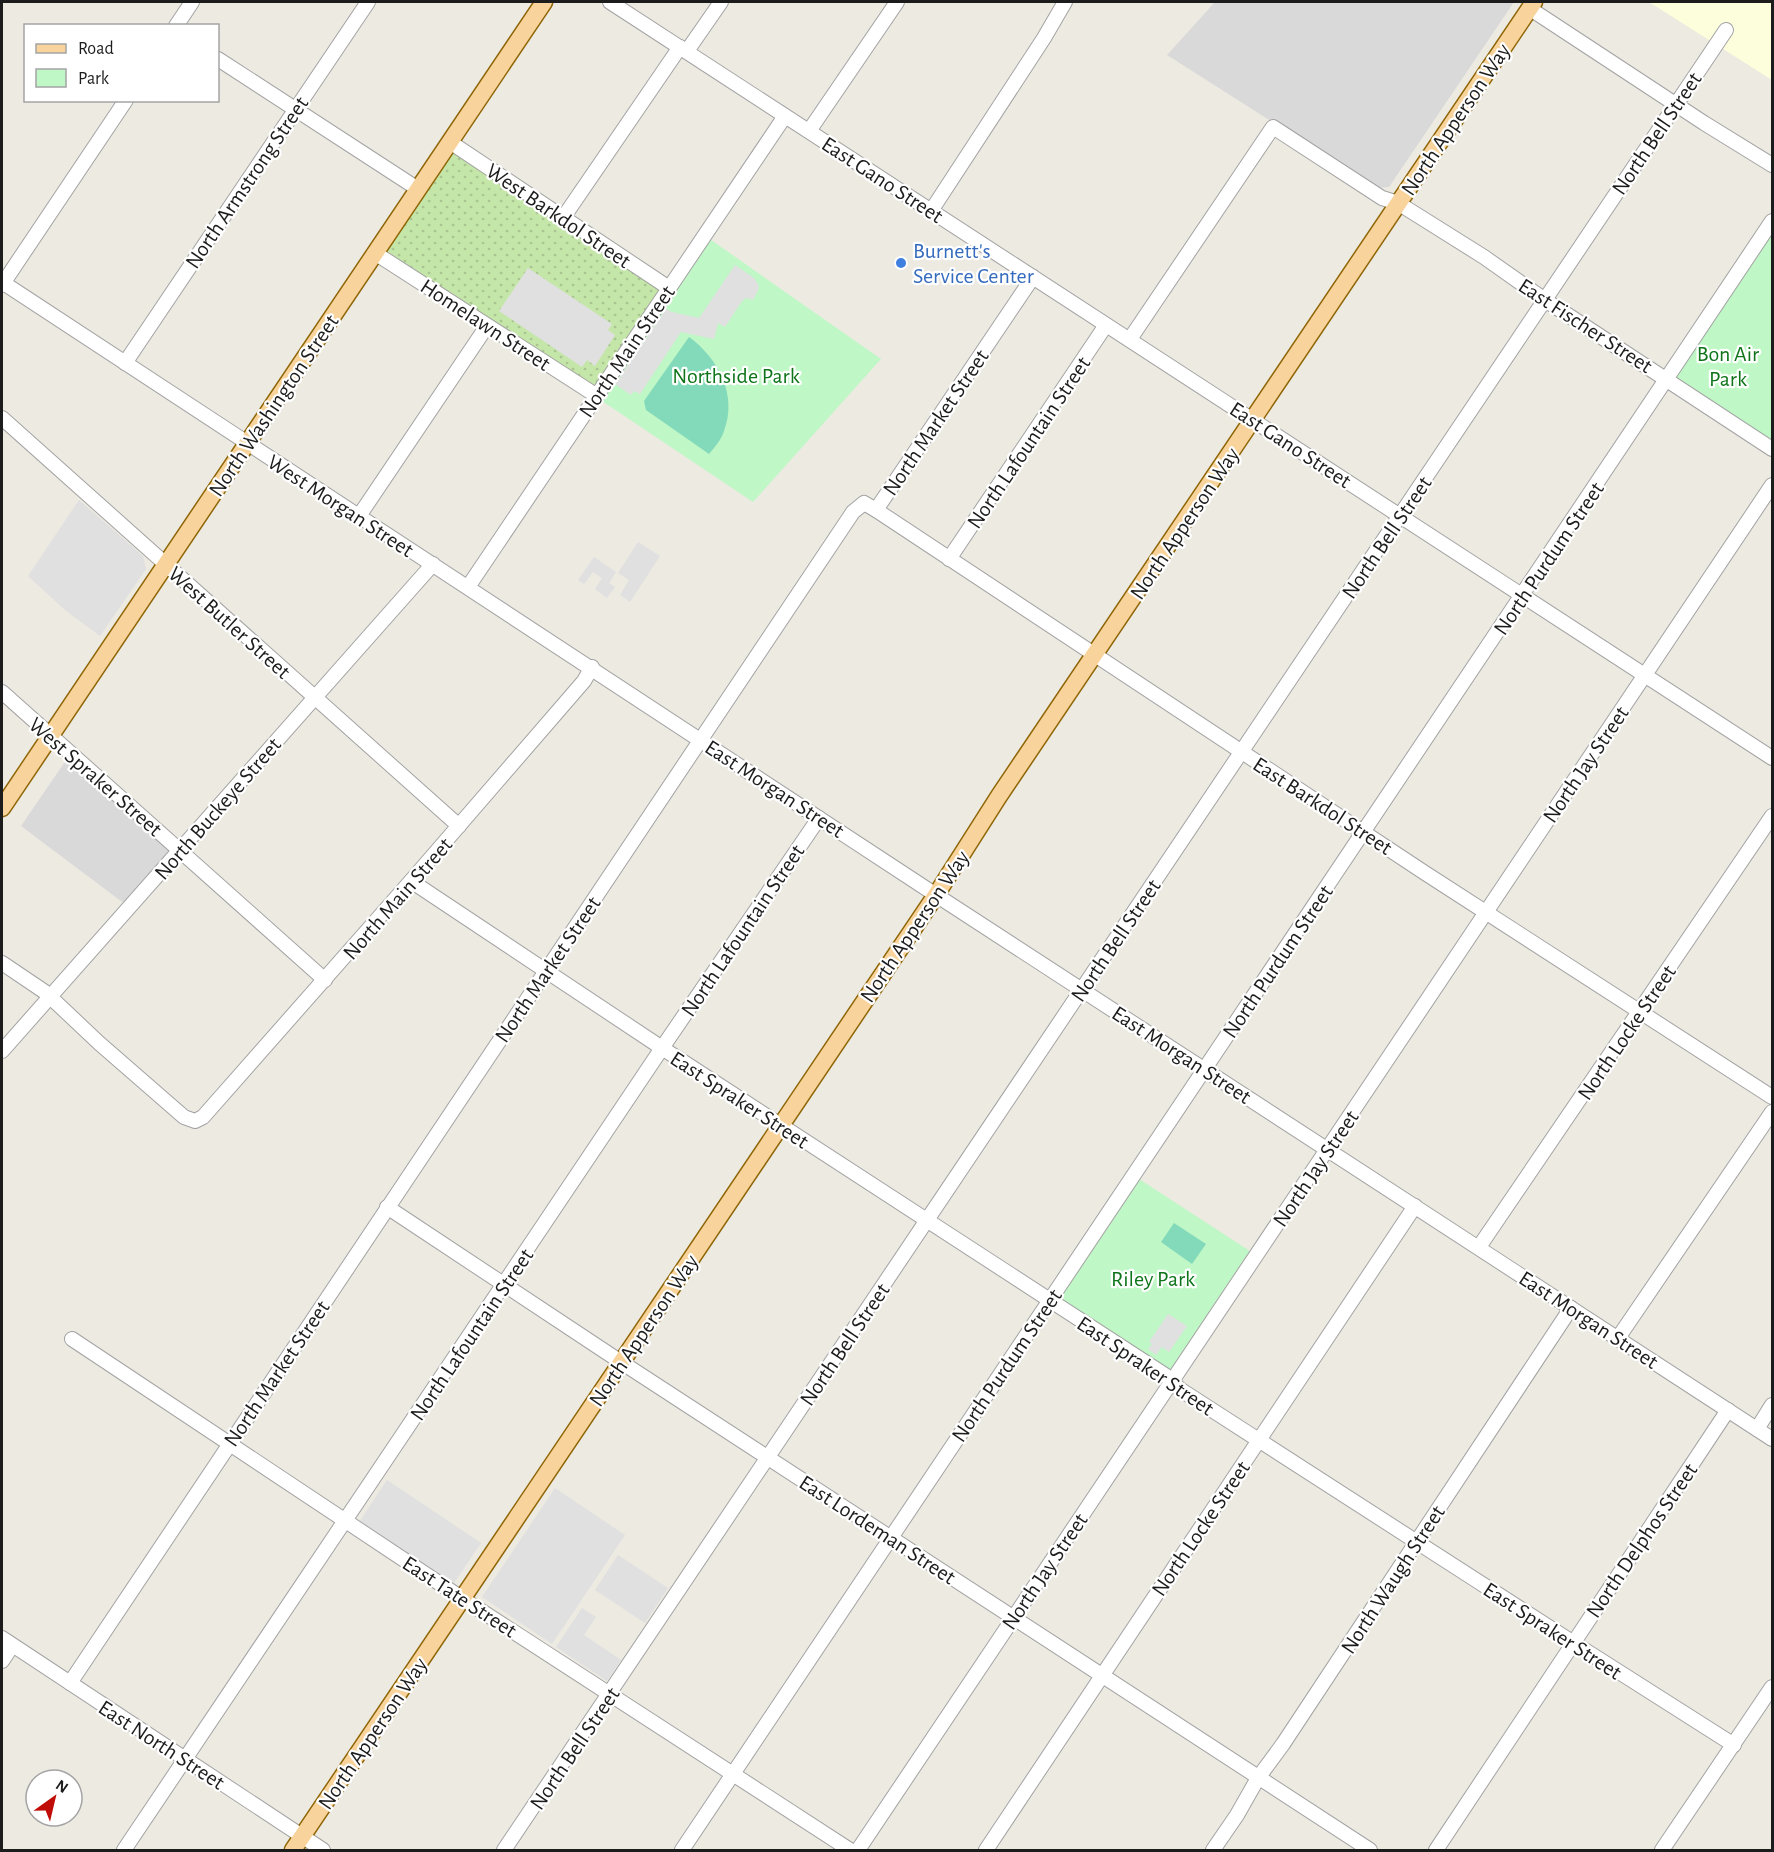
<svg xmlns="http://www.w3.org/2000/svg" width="1774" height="1852" font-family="'Alegreya Sans',sans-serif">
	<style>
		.residential { fill: #dad9d9 }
		.education { fill: #fdfedb }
		.grass { fill: url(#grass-dots) }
		.park { fill: #c0f7c6 }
		.pitch { fill: #82dabb }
		.parking { fill: #e0e0e0 }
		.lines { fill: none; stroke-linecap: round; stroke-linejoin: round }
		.minor-casing { stroke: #a3a3a3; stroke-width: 16 }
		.major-casing { stroke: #8f6605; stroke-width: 19 }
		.minor { stroke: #fff; stroke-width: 14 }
		.major { stroke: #f8d39c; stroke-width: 16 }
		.shop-dot { fill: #3f7fe0; stroke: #fff; stroke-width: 2 }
		.labels { text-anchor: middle; stroke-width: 4.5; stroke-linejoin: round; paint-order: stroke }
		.street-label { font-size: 22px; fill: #1c1c1c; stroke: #fff }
		.shop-label { font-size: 22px; fill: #366cbe; stroke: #fff; text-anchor: start }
		.park-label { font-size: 22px; fill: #0f751b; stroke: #fff }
	</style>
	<defs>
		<pattern id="grass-dots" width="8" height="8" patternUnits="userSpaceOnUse" patternTransform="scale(1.5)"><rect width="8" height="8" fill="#c5e6a9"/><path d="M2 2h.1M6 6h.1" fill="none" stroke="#a9c591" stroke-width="1.8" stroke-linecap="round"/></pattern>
	</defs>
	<rect width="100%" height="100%" fill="#edeae2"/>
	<!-- residential -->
	<g class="residential">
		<path d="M1215,2H1514L1389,187L1376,188L1167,55Z"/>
		<path d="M71,753L180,850L129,907L21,826Z"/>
	</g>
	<!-- education -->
	<path class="education" d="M1649,2H1772V80Z"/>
	<!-- grass -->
	<path class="grass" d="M450,142L669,288L597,396L375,253Z"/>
	<!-- park -->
	<g class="park">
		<path d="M1772,221V449L1666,379Z"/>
		<path d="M704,235L881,359L753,502L596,397Z"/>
		<path d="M1133,1175L1256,1255L1172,1380L1049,1300Z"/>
	</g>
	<!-- pitch -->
	<g class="pitch">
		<path d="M689,337C718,358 738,395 724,431C721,440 715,447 709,454L646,410L644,401Z"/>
		<path d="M1174,1223L1206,1244L1192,1264L1161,1242Z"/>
	</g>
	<!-- parking -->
	<g class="parking">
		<path d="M735,265L754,278L758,284L759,288L753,300L746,298L742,301L725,327L718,323L714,339L681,332L640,394L634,391L631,395L615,384L666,309L672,312L699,318Z"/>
		<path d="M528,268L612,324L608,330L615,335L595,366L587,360L582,367L499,311Z"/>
		<path d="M79,500L143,556L146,569L100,636L65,610L28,576Z"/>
		<path d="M638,542L660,556L630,602L620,595L629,580L618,573Z"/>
		<path d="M594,557L616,572L609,583L615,587L607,598L595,589L602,578L593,572L584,584L578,580Z"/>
		<path d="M1168,1314L1187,1326L1169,1352L1162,1347L1156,1355L1148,1349L1152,1344L1149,1342Z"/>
		<path d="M387,1480L481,1543L454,1583L360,1521Z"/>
		<path d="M555,1488L625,1535L552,1644L482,1597Z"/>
		<path d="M618,1555L668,1588L645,1623L595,1590Z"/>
		<path d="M582,1608L596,1617L584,1635L621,1660L607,1681L556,1647Z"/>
	</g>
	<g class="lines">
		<defs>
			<g id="minor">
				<path d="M610,2L1772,758"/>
				<path d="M1529,8L1704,123L1772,165"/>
				<path d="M176,26L192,2"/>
				<path d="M687,51L721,2"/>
				<path d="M218,59L418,189"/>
				<path d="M809,131L897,2"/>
				<path d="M450,142L669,288"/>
				<path d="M931,211L1044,38L1065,2"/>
				<path d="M563,218L680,47"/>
				<path d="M375,253L597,396"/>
				<path d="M2,282L936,895L1772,1439"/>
				<path d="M2,285L126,100"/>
				<path d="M1130,339L1273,127L1382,198L1398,203L1484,257L1545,300L1772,449"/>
				<path d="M125,363L368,2"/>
				<path d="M2,418L459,826"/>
				<path d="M876,510L1033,277"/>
				<path d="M359,516L487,326"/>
				<path d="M949,559L1106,325"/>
				<path d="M468,587L785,116"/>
				<path d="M2,692L325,980"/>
				<path d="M411,881L662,1048L1165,1375L1181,1390L1572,1642L1734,1745"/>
				<path d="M2,963L45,992L99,1043L184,1117L195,1121L203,1117L411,881L584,681L592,667"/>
				<path d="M2,1051L433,564"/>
				<path d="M387,1207L621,1362L1370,1850"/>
				<path d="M1479,1247L1772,816"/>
				<path d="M1618,1338L1772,1112"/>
				<path d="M72,1339L463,1599L850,1850"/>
				<path d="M1757,1429L1772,1405"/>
				<path d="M2,1638L323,1850"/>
				<path d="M2,1661L12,1646"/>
				<path d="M70,1683L853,512L864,503L876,510L1425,873L1772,1097"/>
				<path d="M124,1850L662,1048L819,818"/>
				<path d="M504,1850L1726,30"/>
				<path d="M682,1850L1772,221"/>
				<path d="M858,1850L1772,485"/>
				<path d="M986,1850L1415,1206"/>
				<path d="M1213,1850L1237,1815L1258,1778L1283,1744L1571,1308"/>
				<path d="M1436,1850C1532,1703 1631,1557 1728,1410"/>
				<path d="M1662,1850L1772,1687"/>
			</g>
			<g id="major">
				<path d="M2,808L544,2"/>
				<path d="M293,1850L936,895L999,796L1534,2"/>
			</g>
		</defs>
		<!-- minor casing -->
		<use href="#minor" class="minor-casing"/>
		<!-- major casing -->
		<use href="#major" class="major-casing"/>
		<!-- minor -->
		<use href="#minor" class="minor"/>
		<!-- major -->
		<use href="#major" class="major"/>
	</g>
	<!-- markers -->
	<circle class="shop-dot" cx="901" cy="263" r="6"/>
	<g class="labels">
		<!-- street labels -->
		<g class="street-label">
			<text transform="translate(1455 119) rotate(-56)" y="8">North Apperson Way</text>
			<text transform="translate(1656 133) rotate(-56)" y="8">North Bell Street</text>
			<text transform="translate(883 179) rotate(33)" y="8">East Gano Street</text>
			<text transform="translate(246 182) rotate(-56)" y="8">North Armstrong Street</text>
			<text transform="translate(559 215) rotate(34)" y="8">West Barkdol Street</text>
			<text transform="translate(486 324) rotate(33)" y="8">Homelawn Street</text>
			<text transform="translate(1586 325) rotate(33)" y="8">East Fischer Street</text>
			<text transform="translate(626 351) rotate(-56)" y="8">North Main Street</text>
			<text transform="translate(273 405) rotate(-56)" y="8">North Washington Street</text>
			<text transform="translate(935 422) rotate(-56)" y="8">North Market Street</text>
			<text transform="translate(1028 442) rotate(-56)" y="8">North Lafountain Street</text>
			<text transform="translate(1291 444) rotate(33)" y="8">East Gano Street</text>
			<text transform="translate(341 505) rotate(33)" y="8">West Morgan Street</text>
			<text transform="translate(1184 523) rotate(-56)" y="8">North Apperson Way</text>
			<text transform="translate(1386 537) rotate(-56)" y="8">North Bell Street</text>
			<text transform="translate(1548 558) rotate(-56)" y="8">North Purdum Street</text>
			<text transform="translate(230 622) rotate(42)" y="8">West Butler Street</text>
			<text transform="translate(1585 764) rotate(-56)" y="8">North Jay Street</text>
			<text transform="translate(96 776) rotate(41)" y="8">West Spraker Street</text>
			<text transform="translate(775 788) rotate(33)" y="8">East Morgan Street</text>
			<text transform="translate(1323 805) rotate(33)" y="8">East Barkdol Street</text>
			<text transform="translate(217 808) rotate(-49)" y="8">North Buckeye Street</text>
			<text transform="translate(397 898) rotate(-49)" y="8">North Main Street</text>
			<text transform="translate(914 926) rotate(-56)" y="8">North Apperson Way</text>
			<text transform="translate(742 930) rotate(-56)" y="8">North Lafountain Street</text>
			<text transform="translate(1115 940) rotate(-56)" y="8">North Bell Street</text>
			<text transform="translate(1277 961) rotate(-56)" y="8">North Purdum Street</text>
			<text transform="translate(547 969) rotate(-56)" y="8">North Market Street</text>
			<text transform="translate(1626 1032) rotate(-56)" y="8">North Locke Street</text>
			<text transform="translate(1182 1054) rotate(33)" y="8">East Morgan Street</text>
			<text transform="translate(740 1099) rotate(33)" y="8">East Spraker Street</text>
			<text transform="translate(1315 1168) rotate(-56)" y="8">North Jay Street</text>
			<text transform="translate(1589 1319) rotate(33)" y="8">East Morgan Street</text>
			<text transform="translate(643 1330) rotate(-56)" y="8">North Apperson Way</text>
			<text transform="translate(471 1334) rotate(-56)" y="8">North Lafountain Street</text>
			<text transform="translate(844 1344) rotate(-56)" y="8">North Bell Street</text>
			<text transform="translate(1006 1365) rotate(-56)" y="8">North Purdum Street</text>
			<text transform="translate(1146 1365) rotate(34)" y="8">East Spraker Street</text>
			<text transform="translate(276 1373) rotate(-56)" y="8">North Market Street</text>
			<text transform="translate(1200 1528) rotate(-56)" y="8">North Locke Street</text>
			<text transform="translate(878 1529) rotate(33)" y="8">East Lordeman Street</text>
			<text transform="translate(1641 1540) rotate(-56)" y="8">North Delphos Street</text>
			<text transform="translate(1044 1571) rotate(-56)" y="8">North Jay Street</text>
			<text transform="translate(1392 1579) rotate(-57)" y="8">North Waugh Street</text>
			<text transform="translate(460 1596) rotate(33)" y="8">East Tate Street</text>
			<text transform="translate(1553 1630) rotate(33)" y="8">East Spraker Street</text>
			<text transform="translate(372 1733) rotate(-56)" y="8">North Apperson Way</text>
			<text transform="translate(162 1744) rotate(33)" y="8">East North Street</text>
			<text transform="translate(574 1748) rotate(-56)" y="8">North Bell Street</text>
		</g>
		<!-- shop labels -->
		<g class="shop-label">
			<text x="913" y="258">Burnett's<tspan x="913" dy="25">Service Center</tspan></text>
		</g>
		<!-- park labels -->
		<g class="park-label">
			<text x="1728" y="361">Bon Air<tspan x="1728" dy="25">Park</tspan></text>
			<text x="736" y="383">Northside Park</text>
			<text x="1153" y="1286">Riley Park</text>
		</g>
	</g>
	<!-- border -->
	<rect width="1774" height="1852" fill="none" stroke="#1c1c1c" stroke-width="6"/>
	<!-- legend -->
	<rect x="24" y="24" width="195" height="78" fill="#ffffff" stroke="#a4a4a4" stroke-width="1.5"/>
	<rect x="36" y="44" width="30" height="9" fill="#f8d39c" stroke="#a4a4a4" stroke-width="1.5"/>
	<text x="78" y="54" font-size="18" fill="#1c1c1c">Road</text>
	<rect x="36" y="69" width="30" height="18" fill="#c0f7c6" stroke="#a4a4a4" stroke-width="1.5"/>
	<text x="78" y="84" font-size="18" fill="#1c1c1c">Park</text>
	<!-- north arrow -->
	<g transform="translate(54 1798) rotate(34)"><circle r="28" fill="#ffffff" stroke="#a4a4a4" stroke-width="1.5"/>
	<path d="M0-4.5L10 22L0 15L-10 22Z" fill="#c10d07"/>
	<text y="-9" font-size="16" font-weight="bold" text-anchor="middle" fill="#1c1c1c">N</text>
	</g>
</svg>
